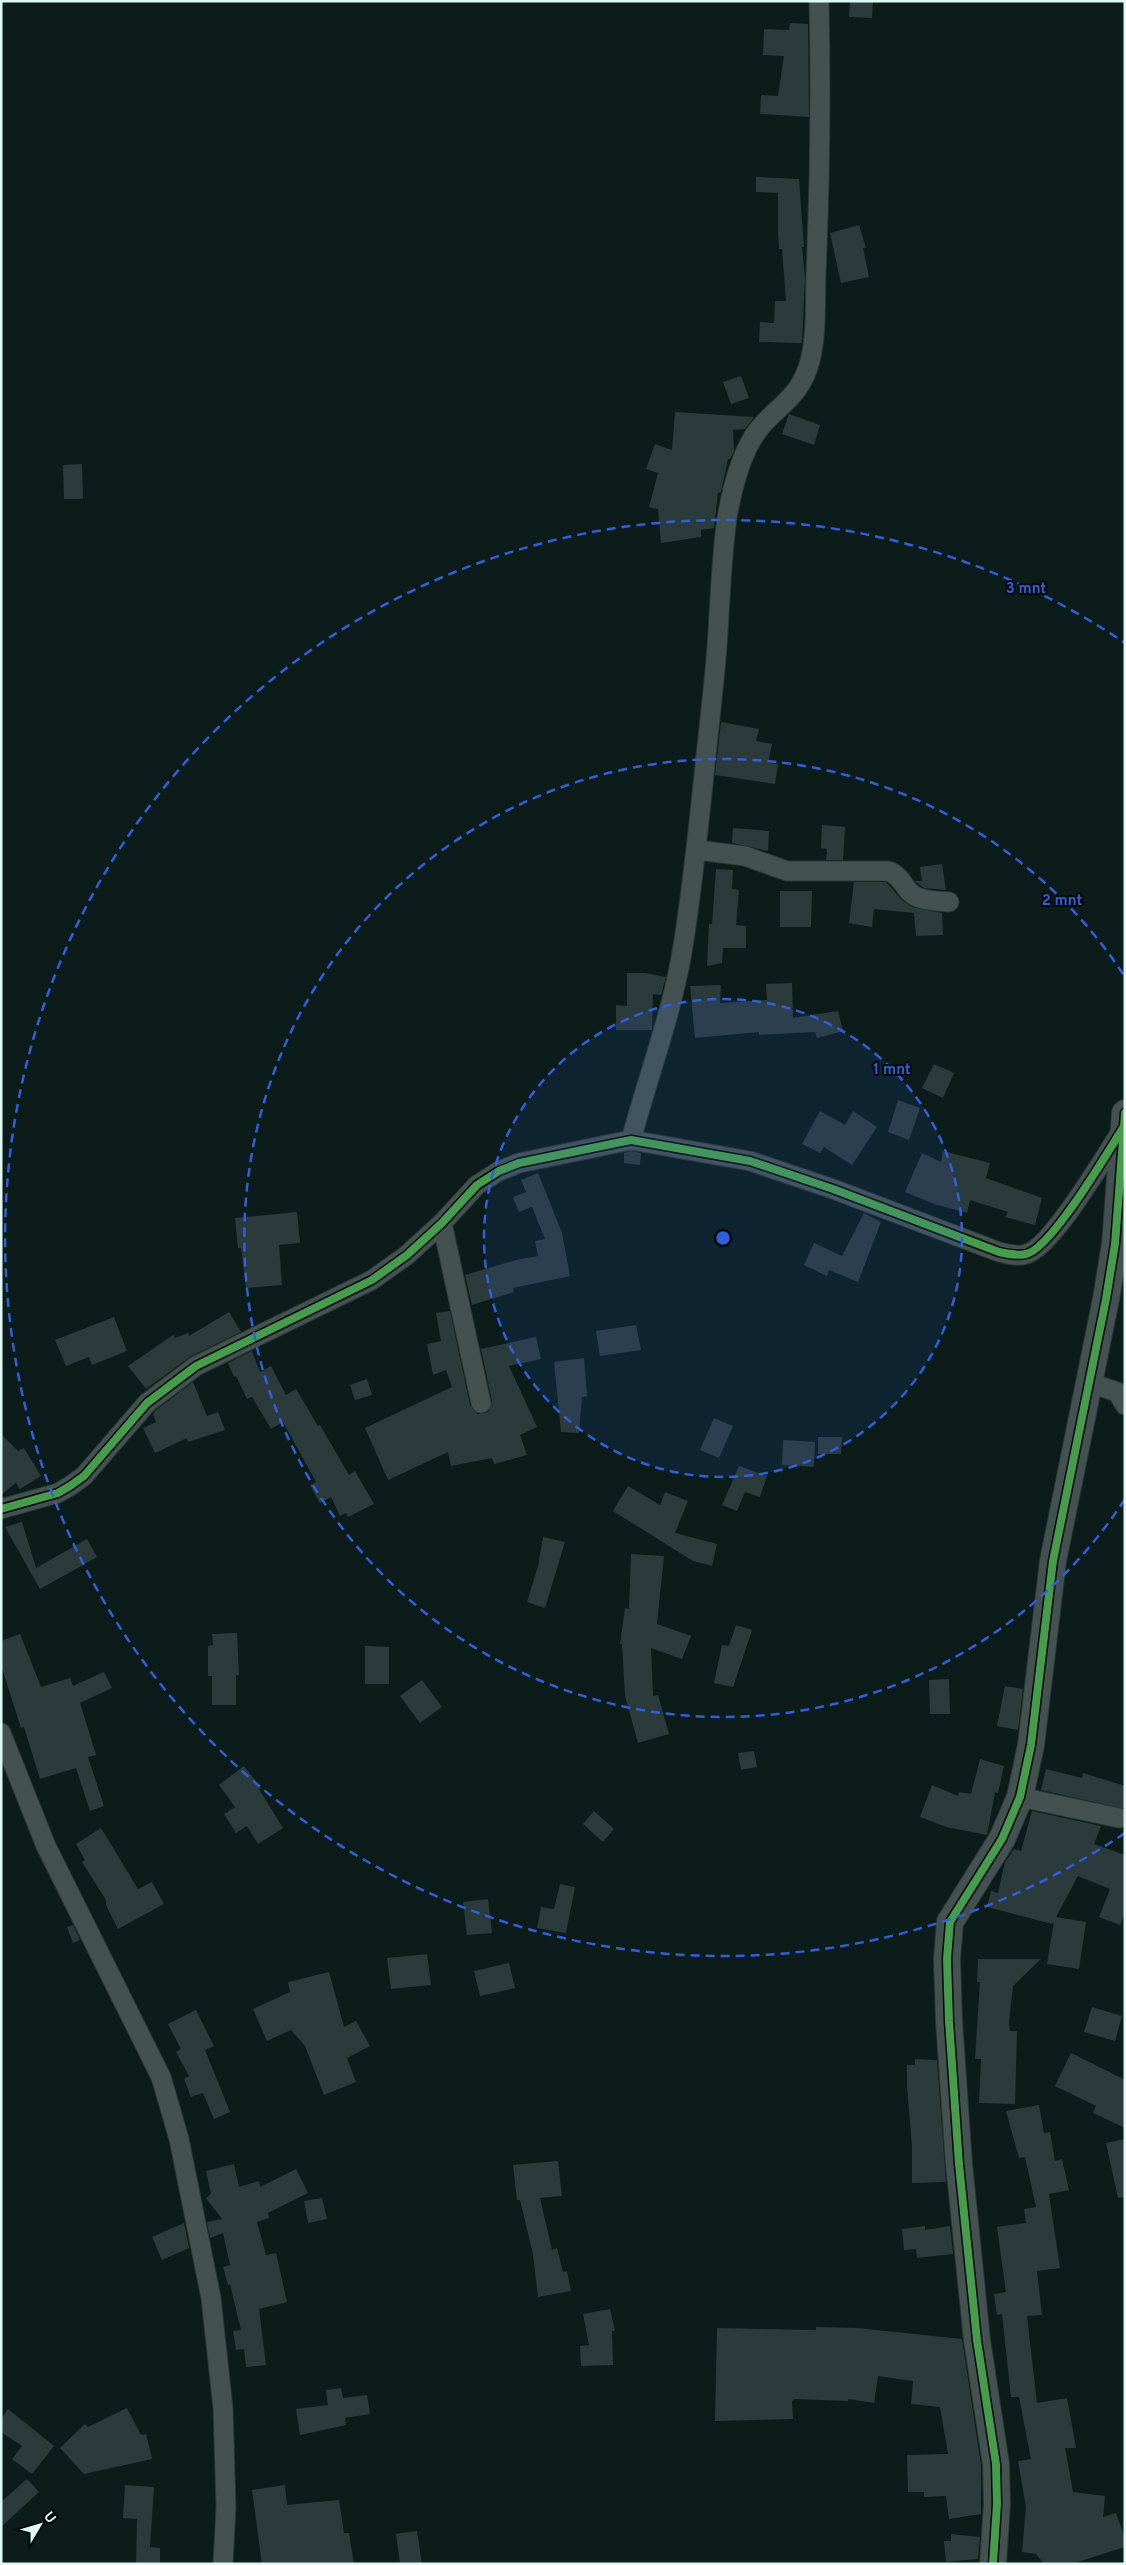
<svg xmlns="http://www.w3.org/2000/svg" width="1126" height="2565" font-family="Overpass,sans-serif">
	<style>
		.building { fill: #2b3b3c }
		.lines { fill: none; stroke-linecap: round; stroke-linejoin: round }
		.street-casing { stroke: #2a3634; stroke-width: 21 }
		.secondary-casing { stroke: #2a3634; stroke-width: 28 }
		.street { stroke: #435250; stroke-width: 19 }
		.secondary { stroke: #435250; stroke-width: 26 }
		.cycleway-casing { stroke: #000b09; stroke-width: 11 }
		.cycleway { stroke: #469c4c; stroke-width: 8 }
		.ring { fill: none; stroke: #305fdb; stroke-width: 2.5; stroke-dasharray: 9 6 }
		.centre { fill: #305fdb; stroke: #000b09; stroke-width: 2.5 }
		.ring-label { font-size: 15px; text-anchor: middle; font-weight: bold; fill: #305fdb; stroke: #000b09; stroke-width: 4; stroke-linejoin: round; paint-order: stroke }
	</style>
	<rect width="100%" height="100%" fill="#0b1c1a"/>
	<!-- building -->
	<g class="building">
		<path d="M850,1H873L872,18L849,17Z"/>
		<path d="M790,23L808,24L809,117L760,114L761,95L778,96L784,56L763,55L764,29L789,30Z"/>
		<path d="M756,177L799,179L804,247H802L805,278L802,343L759,342L760,322L774,323L775,301H786L782,249H779L778,233V193L756,192Z"/>
		<path d="M859,225L866,248H863L869,277L841,283L830,233Z"/>
		<path d="M741,376L749,398L731,404L723,382Z"/>
		<path d="M675,412L754,417L745,429L733,430L734,451L730,459H728L721,492L718,493L714,528L701,530V537L661,543L658,509L649,507L658,473L646,469L655,444L672,450Z"/>
		<path d="M789,414L820,425L814,445L782,434Z"/>
		<path d="M82,464L83,499H64L63,465Z"/>
		<path d="M721,722L759,729L756,741L772,744L768,763L778,764L775,784L715,775Z"/>
		<path d="M822,825L845,827L843,860H826L827,849L821,848Z"/>
		<path d="M733,828L769,831L768,851L732,843Z"/>
		<path d="M942,864L946,890L924,888L915,881H922L920,867Z"/>
		<path d="M716,869L733,870L732,889L739,890L736,925L746,926V948H723L722,963L707,966L709,924H712Z"/>
		<path d="M854,882H886L902,900L912,907L942,913L943,935L916,936L914,913L874,909L872,927L849,923Z"/>
		<path d="M780,891H812L811,927H780Z"/>
		<path d="M627,973H645L666,977L661,995L653,994L652,1030H616V1005L627,1006Z"/>
		<path d="M792,983L793,1018L838,1011L843,1031L817,1038L815,1032L759,1035V1032L695,1038L690,986L721,985L720,1003L767,1000L766,984Z"/>
		<path d="M934,1064L954,1073L943,1098L922,1088Z"/>
		<path d="M898,1100L920,1108L909,1140L888,1132Z"/>
		<path d="M820,1111L845,1125L853,1111L877,1127L852,1165L824,1147L820,1153L802,1144Z"/>
		<path d="M631,1151L641,1153L640,1165L624,1163V1153Z"/>
		<path d="M943,1151L990,1163L986,1178L1042,1198L1035,1225L1005,1217L1008,1212L970,1200L967,1213L934,1204L905,1192L922,1153L941,1162Z"/>
		<path d="M538,1173L562,1233L570,1276L513,1288L514,1292L472,1305L465,1275L516,1260L538,1256L535,1241L545,1239L532,1207L519,1212L513,1197L526,1192L521,1180Z"/>
		<path d="M297,1212L300,1243L279,1245L282,1285L246,1288L241,1248H238L235,1218Z"/>
		<path d="M864,1213L881,1222L858,1282L829,1270L827,1276L804,1265L814,1243L842,1256Z"/>
		<path d="M450,1311L470,1405L478,1414L488,1412L492,1401L481,1349L536,1337L541,1359L509,1366L537,1427L520,1435L527,1455L494,1464L492,1458L451,1466L448,1452L388,1480L365,1428L452,1387L446,1370L433,1375L427,1344L441,1341L436,1313Z"/>
		<path d="M229,1312L241,1332L191,1356L146,1389L128,1366L173,1335L175,1338L188,1333L189,1336Z"/>
		<path d="M114,1317L127,1351L92,1365L89,1357L66,1366L55,1340Z"/>
		<path d="M636,1325L641,1350L600,1356L596,1331Z"/>
		<path d="M252,1351L260,1372L271,1366L286,1395L296,1389L318,1426L320,1425L349,1475L355,1471L374,1504L348,1517L346,1513L340,1516L331,1497L320,1503L310,1485L316,1482L283,1422L271,1429L252,1397L247,1399L236,1376L234,1377L228,1363Z"/>
		<path d="M584,1358L587,1396L582,1397L579,1433L561,1432L554,1362Z"/>
		<path d="M367,1379L372,1395L355,1400L350,1385Z"/>
		<path d="M193,1382L207,1416L218,1412L225,1430L188,1442L187,1438L155,1453L143,1428L156,1422L153,1414L155,1411Z"/>
		<path d="M714,1418L733,1426L719,1458L700,1450Z"/>
		<path d="M1,1434L18,1451L24,1448L41,1476L20,1489L16,1483L1,1495Z"/>
		<path d="M818,1437H842L841,1454H818Z"/>
		<path d="M783,1440L815,1442L814,1467L782,1465Z"/>
		<path d="M739,1466L767,1476L760,1497L745,1492L737,1511L722,1505Z"/>
		<path d="M628,1486L660,1505L665,1492L688,1501L675,1533L717,1544L712,1566L693,1561L613,1511Z"/>
		<path d="M22,1522L36,1568L87,1539L97,1557L40,1589L5,1527Z"/>
		<path d="M543,1537L565,1542L545,1608L527,1602L538,1566Z"/>
		<path d="M631,1554L664,1556L657,1624L691,1636L682,1659L651,1648L653,1696L658,1695L669,1734L638,1743L625,1696L622,1644H620L625,1608L629,1609Z"/>
		<path d="M736,1625L752,1630L733,1687L714,1683L722,1645L729,1646Z"/>
		<path d="M237,1633L239,1675H236V1705H212V1676H208V1646L213,1645L212,1634Z"/>
		<path d="M20,1634L41,1687L70,1678L73,1686L104,1672L112,1688L80,1703L96,1755L88,1757L104,1806L90,1811L76,1768L40,1779L24,1727L21,1728L1,1665V1641Z"/>
		<path d="M365,1646L389,1647V1684H365Z"/>
		<path d="M949,1679L950,1714H930L929,1680Z"/>
		<path d="M422,1680L442,1707L420,1723L400,1696Z"/>
		<path d="M1005,1686L1023,1689L1018,1730L997,1726Z"/>
		<path d="M754,1751L757,1767L741,1770L738,1753Z"/>
		<path d="M980,1759L1004,1766L998,1793L995,1792L987,1835L946,1827L920,1817L932,1785L958,1796L959,1792L971,1794Z"/>
		<path d="M244,1766L261,1788L259,1789L283,1828L258,1844L247,1826L236,1833L224,1814L235,1807L219,1785Z"/>
		<path d="M1046,1769L1082,1778L1083,1773L1125,1786V1809L1041,1790Z"/>
		<path d="M594,1811L614,1829L603,1842L583,1824Z"/>
		<path d="M1032,1811L1101,1826L1094,1844L1125,1855V1914L1120,1925L1099,1917L1110,1889L1078,1876L1056,1917L1086,1922L1079,1969L1047,1964L1054,1921L1052,1924L987,1907L991,1891L998,1893L1005,1862L1014,1849L1021,1851Z"/>
		<path d="M101,1828L138,1889L152,1882L164,1904L118,1929L106,1905V1900L82,1862L85,1860L76,1844Z"/>
		<path d="M560,1884L575,1887L566,1933L537,1928L541,1907L554,1909Z"/>
		<path d="M488,1899L492,1933L467,1935L463,1902Z"/>
		<path d="M73,1925L80,1940L73,1943L67,1927Z"/>
		<path d="M427,1954L431,1985L391,1989L387,1958Z"/>
		<path d="M978,1959H1041L1013,1986L1009,2022L1010,2031H1017L1015,2104L979,2103L981,2059H975L980,1982H977Z"/>
		<path d="M509,1963L515,1988L480,1996L474,1971Z"/>
		<path d="M329,1972L344,2027L356,2021L370,2046L347,2058L356,2082L324,2095L305,2046L291,2030L267,2041L253,2009L290,1992L288,1982Z"/>
		<path d="M1092,2007L1122,2016L1115,2041L1084,2032Z"/>
		<path d="M196,2010L214,2046L205,2050L230,2112L214,2119L203,2093L191,2097L184,2079L189,2076L176,2052L181,2049L168,2024Z"/>
		<path d="M1071,2053L1125,2080V2128L1093,2113L1096,2106L1055,2086Z"/>
		<path d="M915,2059L937,2060L946,2182L912,2183V2146L907,2087V2065H915Z"/>
		<path d="M1039,2105L1044,2133L1050,2132L1055,2161L1062,2159L1069,2190L1049,2194L1060,2268L1037,2271L1042,2315L1027,2316L1037,2403L1067,2398L1076,2448H1065L1073,2492L1105,2496L1103,2517L1116,2513L1125,2538V2547L1071,2564H1044L1036,2554L1022,2552L1026,2507L1018,2461L1031,2459L1019,2397H1011L1002,2314L997,2315L994,2294L1006,2292L997,2227L1026,2223L1024,2209L1036,2207L1025,2157L1019,2158L1006,2111Z"/>
		<path d="M1125,2139V2197L1118,2198L1106,2143Z"/>
		<path d="M558,2161L562,2196L540,2198L552,2250L557,2248L563,2272L567,2271L571,2291L538,2297L533,2254L520,2200H517L513,2165Z"/>
		<path d="M234,2164L239,2187L259,2181L260,2187L296,2169L308,2193L268,2213L269,2218L257,2222L266,2255L276,2253L287,2302L259,2309L266,2365L246,2367L244,2349L236,2350L233,2331L241,2330L230,2284L228,2285L223,2267L230,2265L223,2233L210,2238L207,2222L222,2219L206,2198L211,2194L206,2171Z"/>
		<path d="M322,2198L327,2219L308,2223L304,2201Z"/>
		<path d="M184,2223L189,2248L162,2260L152,2237Z"/>
		<path d="M925,2226V2230L950,2226L953,2254L917,2258L916,2249L904,2250L902,2229Z"/>
		<path d="M610,2309L615,2331H612L613,2365L581,2366L580,2346L589,2345L583,2314Z"/>
		<path d="M816,2327L857,2328L962,2339L981,2465V2514L949,2519L946,2496L924,2497V2492H908L907,2455L948,2454L940,2407L911,2404L913,2381L878,2376L874,2403L848,2399V2401L795,2399L792,2401L793,2419L715,2421L717,2328L816,2330Z"/>
		<path d="M341,2388L343,2398L367,2395L370,2414L345,2418L346,2425L300,2435L296,2409L328,2405L326,2390Z"/>
		<path d="M127,2408L141,2435L146,2434L152,2459L84,2474L60,2448L85,2424L88,2427Z"/>
		<path d="M8,2409L54,2446L32,2474L12,2459L22,2446L1,2432V2419Z"/>
		<path d="M27,2479L39,2492L1,2527V2502Z"/>
		<path d="M125,2485L154,2487L150,2547L160,2548V2564H136L137,2519L123,2518Z"/>
		<path d="M285,2485L287,2505L339,2500L344,2533H349L354,2564H262L252,2490Z"/>
		<path d="M417,2531L422,2564H400L396,2534Z"/>
		<path d="M951,2534L980,2537L978,2559L946,2562L944,2541H951Z"/>
	</g>
	<g class="lines">
		<defs>
			<g id="street">
				<path d="M697,850L745,856L787,871H888C903,875 904,892 917,897C926,901 939,901 949,902"/>
				<path d="M631,1140C649,1073 674,1008 684,940C693,882 699,823 705,765C709,726 714,686 717,647C720,604 721,561 727,518C732,489 740,454 758,430C780,403 800,398 810,361C817,333 815,301 816,272C820,183 821,91 819,1"/>
				<path d="M442,1223L481,1403"/>
				<path d="M1088,1382L1117,1392L1125,1405"/>
				<path d="M1,1509L58,1493L70,1486L84,1476L147,1403L196,1366L372,1280L407,1255L442,1223L477,1185L499,1171L519,1163L631,1140L750,1161L833,1189L999,1252C1008,1254 1018,1257 1026,1254C1052,1248 1106,1154 1123,1129"/>
				<path d="M1,1733L46,1846L161,2077L179,2139L211,2298L223,2408L226,2507L223,2564"/>
				<path d="M1020,1797L1119,1818"/>
			</g>
			<path id="secondary" d="M993,2564L997,2504L996,2464L977,2340L959,2164L949,2021L947,1959L950,1922L1002,1839L1020,1797L1031,1745L1053,1561L1106,1299L1115,1244L1125,1113"/>
		</defs>
		<!-- street casing -->
		<use href="#street" class="street-casing"/>
		<!-- secondary casing -->
		<use href="#secondary" class="secondary-casing"/>
		<!-- street -->
		<use href="#street" class="street"/>
		<!-- secondary -->
		<use href="#secondary" class="secondary"/>
		<defs>
			<g id="cycleway">
				<path d="M1,1509L58,1493L70,1486L84,1476L147,1403L196,1366L372,1280L407,1255L442,1223L477,1185L499,1171L519,1163L631,1140L750,1161L833,1189L999,1252C1008,1254 1017,1256 1026,1254C1051,1249 1107,1153 1123,1128"/>
				<path d="M993,2564L997,2504L996,2464L977,2340L959,2164L949,2021L947,1959L950,1922L1002,1839L1020,1797L1031,1745L1053,1561L1106,1299L1115,1244L1125,1113"/>
			</g>
		</defs>
		<!-- cycleway casing -->
		<use href="#cycleway" class="cycleway-casing"/>
		<!-- cycleway -->
		<use href="#cycleway" class="cycleway"/>
	</g>
	<!-- distance rings -->
	<circle cx="723" cy="1238" r="239" fill="#305fdb" fill-opacity=".12"/>
	<g class="ring">
		<circle cx="723" cy="1238" r="239"/>
		<path d="M1125 1499A479 479 0 1 1 1125 977"/>
		<path d="M1125 1833A718 718 0 1 1 1125 643"/>
	</g>
	<circle cx="723" cy="1238" r="8" class="centre"/>
	<g class="ring-label">
		<text x="1026" y="593">3 mnt</text>
		<text x="1062" y="905">2 mnt</text>
		<text x="892" y="1074">1 mnt</text>
	</g>
	<!-- border -->
	<rect width="1126" height="2565" fill="none" stroke="#e0f7f3" stroke-width="5"/>
	<!-- north arrow -->
	<g transform="translate(40 2525) rotate(52)" stroke="#000b09" stroke-width="4" paint-order="stroke">
	<path d="M0-4L9 19L0 12L-9 19Z" fill="#e0f7f3"/>
	<text y="-8" font-size="14" font-weight="bold" text-anchor="middle" fill="#e0f7f3">U</text>
	</g>
</svg>
